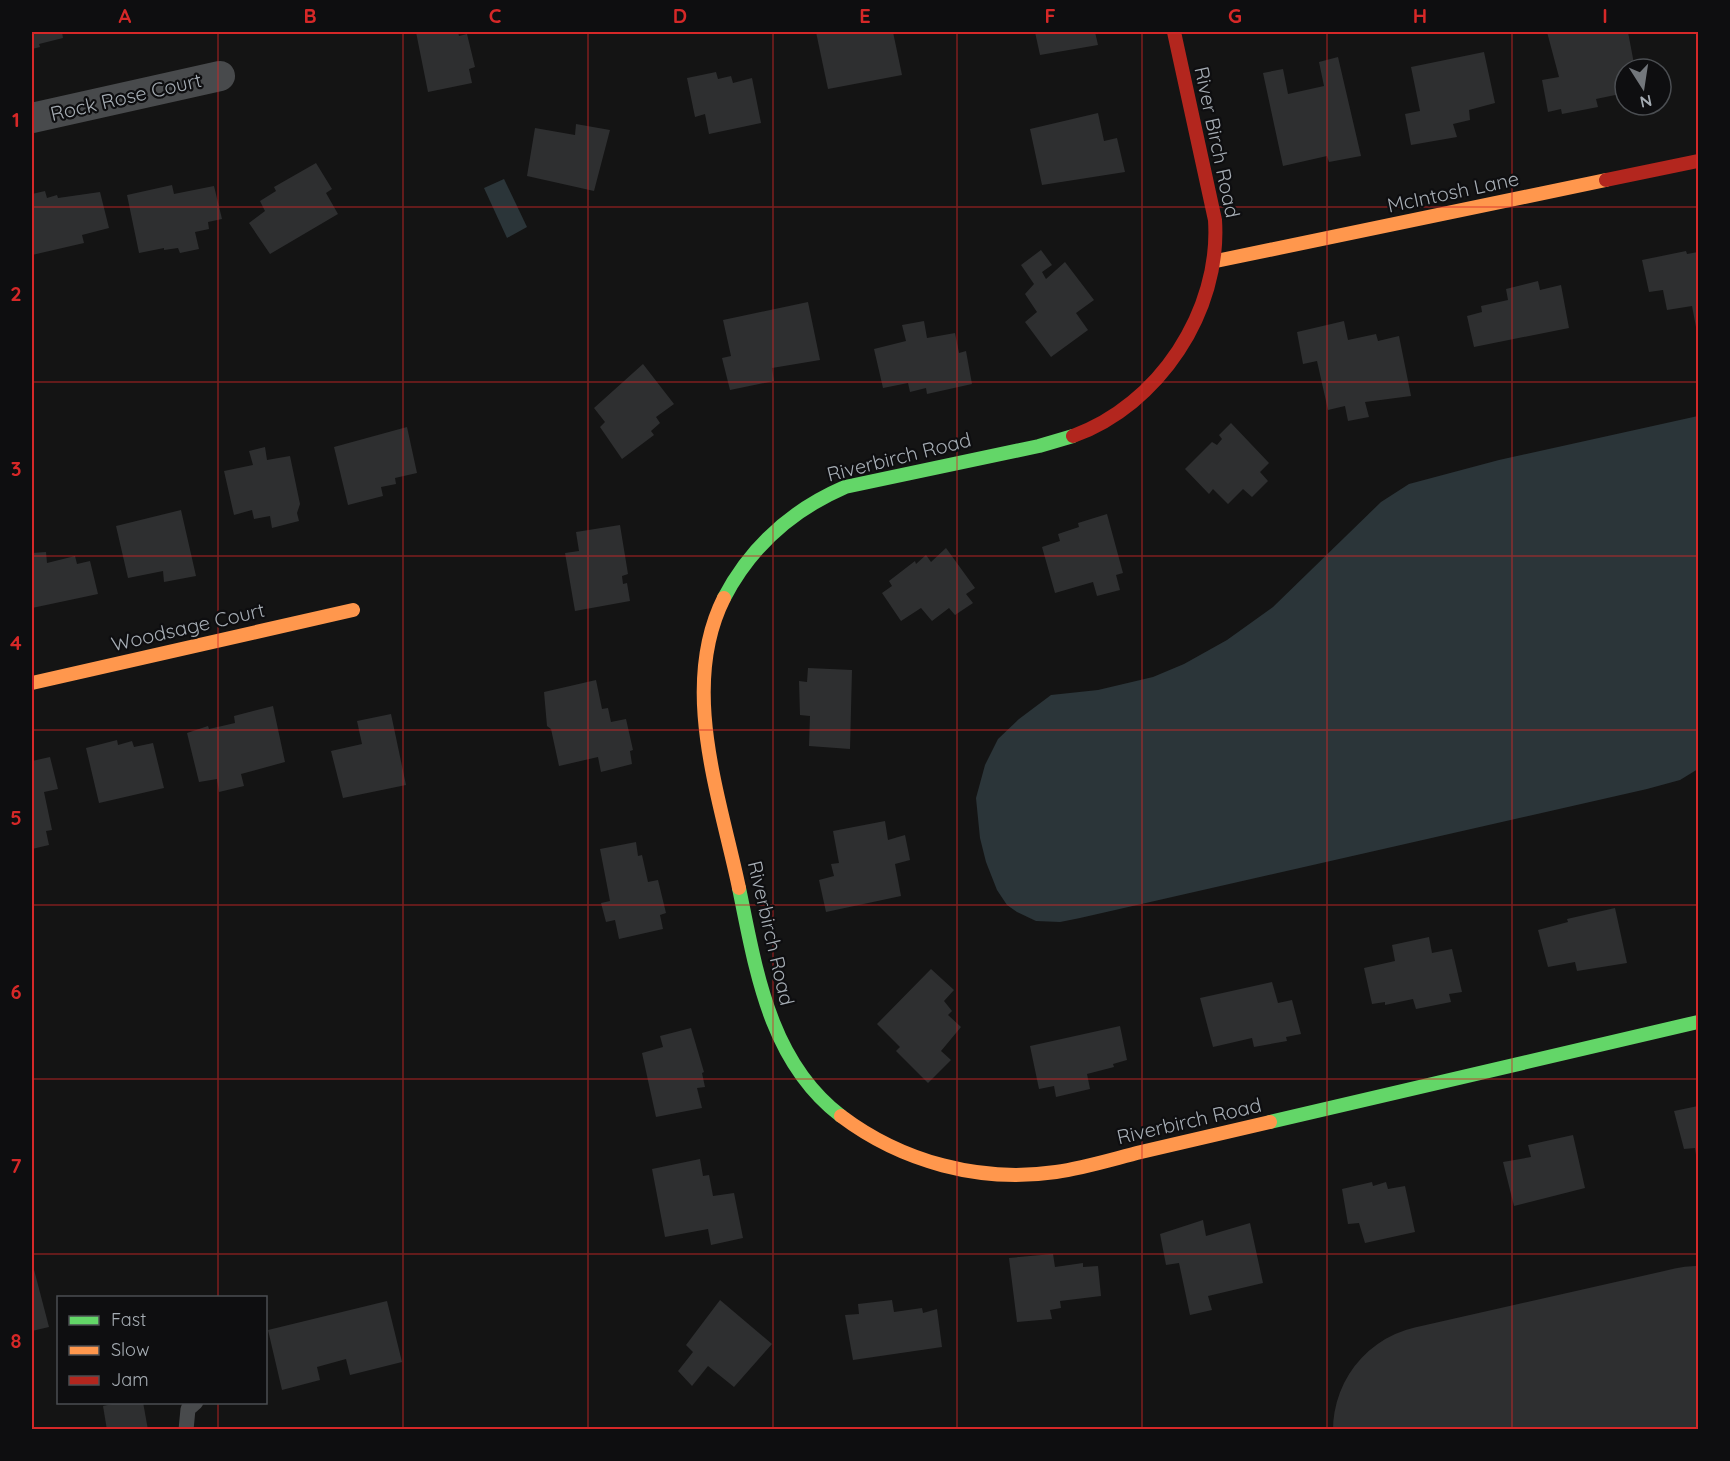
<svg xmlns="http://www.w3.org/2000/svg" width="1730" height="1461" font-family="Quicksand,sans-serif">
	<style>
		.water { fill: #2b3539 }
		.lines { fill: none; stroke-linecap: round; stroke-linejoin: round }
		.runway { stroke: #2e2f30; stroke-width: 210 }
		.building { fill: #2e2f30 }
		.lane { stroke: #484a4c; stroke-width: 15 }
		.street { stroke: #484a4c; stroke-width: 30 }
		.fast { stroke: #63d668; stroke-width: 14 }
		.slow { stroke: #ff974d; stroke-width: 14 }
		.jam { stroke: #b3261e; stroke-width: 14 }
		.grid { fill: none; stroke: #d62828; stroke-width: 1.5; stroke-opacity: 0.55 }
		.labels { text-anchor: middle; stroke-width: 4.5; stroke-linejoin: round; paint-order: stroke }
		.street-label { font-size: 20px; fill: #a6adb4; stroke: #0e0e10 }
		.neatline { fill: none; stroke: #d62828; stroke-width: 2 }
		.grid-label { font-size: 20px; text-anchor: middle; font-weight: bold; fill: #d62828 }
	</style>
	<rect width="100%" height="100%" fill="#141414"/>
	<!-- water -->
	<g class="water">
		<path d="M504,179L527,227L507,238L484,188Z"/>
		<path d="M1698,416V769L1680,780L1647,789L1080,918L1060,922L1036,921L1017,912L1007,905L997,890L986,862L980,838L976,798L985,765L998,739L1019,719L1051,695L1098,690L1153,677L1184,664L1227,640L1273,607L1381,502L1409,484L1499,460Z"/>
	</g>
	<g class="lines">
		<!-- runway -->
		<path class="runway" d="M1438,1430L1698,1371"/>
	</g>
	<!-- building -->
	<g class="building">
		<path d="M32,32H62L63,38L39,44L40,47L32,49Z"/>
		<path d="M416,32H458L459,36L467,34L475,67L469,69L472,83L428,92Z"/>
		<path d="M816,32H893L902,75L828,89Z"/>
		<path d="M1035,32H1095L1098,45L1040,55Z"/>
		<path d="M1547,32H1569V34L1580,32H1628L1635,69H1625V93L1596,99L1598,107L1562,114L1561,109L1548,112L1542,80L1559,77Z"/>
		<path d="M1484,52L1495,103L1469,110L1470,120L1453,124L1457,137L1411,145L1405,114L1420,111L1411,67Z"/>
		<path d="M1338,57L1361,156L1329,162L1327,156L1283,166L1263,73L1283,69L1288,94L1324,86L1319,62Z"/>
		<path d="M716,72L718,79L731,76L733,83L752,78L761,123L709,134L705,114L695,117L687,78Z"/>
		<path d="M1098,113L1104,141L1117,138L1125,172L1042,185L1030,129Z"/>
		<path d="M576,124L610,130L594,191L527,176L535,128L575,135Z"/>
		<path d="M316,163L332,189L326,193L338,214L270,254L249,223L265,211L260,201L276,191L274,187Z"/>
		<path d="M172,185L174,194L214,186L222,219L208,222L209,229L195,232L199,249L180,253L178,248L164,250V248L139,253L127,195Z"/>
		<path d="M45,191L47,198L57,195L58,198L100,192L109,228L82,235L84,243L32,255V194Z"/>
		<path d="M1041,250L1052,265L1042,272L1046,279L1065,262L1094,300L1076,313L1088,330L1051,357L1025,322L1037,312L1025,294L1034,284L1021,265Z"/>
		<path d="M1686,251L1687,254L1698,252V326L1696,327L1692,306L1667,310L1663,290L1649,292L1642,260Z"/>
		<path d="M1538,281L1540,290L1561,285L1569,328L1474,347L1467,316L1482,312L1481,306L1508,300L1506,289Z"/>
		<path d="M808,302L820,360L772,368L774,381L730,390L722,358L731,356L723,320Z"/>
		<path d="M924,321L927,338L955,333L959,353L966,351L972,384L927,394L926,388L910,392L908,383L883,388L874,349L906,341L902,325Z"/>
		<path d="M1344,321L1348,340L1376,334L1378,341L1399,336L1411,396L1365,402L1369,417L1348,421L1345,406L1328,410L1317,361L1303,364L1297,332Z"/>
		<path d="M643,364L674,404L656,417L660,423L651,431L654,435L622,459L600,427L605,422L594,408Z"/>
		<path d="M1231,423L1269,463L1260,472L1268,481L1252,497L1243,489L1228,504L1213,489L1209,494L1185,469L1212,442L1217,445L1222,439L1219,435Z"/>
		<path d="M407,427L417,473L395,478L396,484L381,487L383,496L348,505L334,447Z"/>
		<path d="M265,447L267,460L290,456L300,504L297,513L299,521L272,528L270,516L254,519L252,510L234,515L224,471L253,465L249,451Z"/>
		<path d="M181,510L196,576L164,582L163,571L128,578L116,526Z"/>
		<path d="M1107,514L1123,573L1116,575L1120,590L1097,596L1093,582L1055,593L1042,547L1060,541L1058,534L1079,527L1078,523Z"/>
		<path d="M620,525L628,574L622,576L623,584L627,583L630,601L575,611L565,553L579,551L576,532Z"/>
		<path d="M946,548L975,588L966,594L973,603L955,615L949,608L932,621L921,608L901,621L882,593L892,586L889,581L915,561L916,564L926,555L931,562Z"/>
		<path d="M46,552L47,563L75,556L77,564L90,561L98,594L32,608V553Z"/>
		<path d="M808,668L852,670L850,749L809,746L810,716L800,715L799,681L807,682Z"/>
		<path d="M596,680L602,709L608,708L611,722L626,719L633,750L630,751L632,764L601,772L598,757L559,766L551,729L547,726L544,692Z"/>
		<path d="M273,706L285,762L241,774L244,786L219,792L217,779L199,782L187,733L208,726L209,729L235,723L234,716Z"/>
		<path d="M391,714L406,785L343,798L331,751L362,744L357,721Z"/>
		<path d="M117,740L118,745L132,741L134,747L153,743L164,788L99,803L86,748Z"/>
		<path d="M50,757L58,789L44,792L52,830L46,831L49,845L32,849V761Z"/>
		<path d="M885,821L888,840L905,835L910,860L895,864L901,896L826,912L819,880L834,876L831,864L839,863L833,831Z"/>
		<path d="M636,842L638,856L642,855L648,882L658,880L666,913L660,915L663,929L619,939L615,920L606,922L601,903L610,901L600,849Z"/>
		<path d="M1615,908L1627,963L1577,971L1575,962L1548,967L1538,930L1568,922L1567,919Z"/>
		<path d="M1429,937L1432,953L1452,949L1462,992L1449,994L1451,1002L1416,1009L1413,999L1385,1005V1002L1372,1004L1364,968L1395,961L1392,945Z"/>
		<path d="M931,969L954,990L944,1001L952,1011L948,1015L961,1027L941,1051L951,1060L928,1083L896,1051L900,1047L877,1024Z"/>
		<path d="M1272,982L1278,1003L1292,1000L1301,1034L1286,1037L1287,1041L1254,1047L1252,1038L1213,1047L1200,998Z"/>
		<path d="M1120,1026L1127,1060L1113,1064L1114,1067L1087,1074L1090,1089L1056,1097L1054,1086L1039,1089L1030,1046Z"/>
		<path d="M691,1028L704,1072L702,1073L705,1087L697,1088L702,1108L656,1117L642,1053L663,1047L660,1036Z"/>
		<path d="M1698,1106V1162H1697L1695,1148L1684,1149L1674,1111Z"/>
		<path d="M1573,1135L1585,1188L1514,1206L1503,1162L1531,1157L1528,1145Z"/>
		<path d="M700,1159L703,1176L709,1175L713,1196L734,1193L743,1238L711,1245L708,1229L665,1237L652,1169Z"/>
		<path d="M1372,1182L1373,1186L1386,1182L1388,1189L1405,1186L1415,1232L1365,1243L1359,1223L1348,1224L1342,1189Z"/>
		<path d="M1203,1220L1206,1236L1250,1223L1263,1283L1208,1296L1212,1310L1190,1315L1179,1263L1166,1265L1160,1234Z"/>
		<path d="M1053,1254L1055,1267L1083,1263V1267L1098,1266L1101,1296L1060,1301L1061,1308L1050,1310L1052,1319L1017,1322L1009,1258Z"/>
		<path d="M32,1262L49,1327L32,1331Z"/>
		<path d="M720,1300L772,1344L734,1387L708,1366L692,1386L678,1371L693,1352L686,1345Z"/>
		<path d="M892,1300L894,1312L922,1308L923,1313L937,1309L942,1347L853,1360L845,1315L859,1314L858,1304Z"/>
		<path d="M387,1301L402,1362L350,1375L346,1359L317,1367L320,1380L282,1390L268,1330Z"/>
		<path d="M121,1402H143L148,1430H107L103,1406Z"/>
	</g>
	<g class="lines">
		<!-- lane -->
		<path class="lane" d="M186,1430L188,1409L196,1402"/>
		<!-- street -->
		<path class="street" d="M32,118L220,76"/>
		<!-- fast -->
		<g class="fast">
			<path d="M724,598C751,546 792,510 845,487L1039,446L1073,436"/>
			<path d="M739,888C756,970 769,1061 841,1116"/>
			<path d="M1270,1122L1698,1022"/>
		</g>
		<!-- slow -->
		<g class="slow">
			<path d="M1216,261L1606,180"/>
			<path d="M724,598C679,687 720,797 739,888"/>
			<path d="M32,683L353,610"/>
			<path d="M841,1116C902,1162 980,1183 1056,1172C1084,1168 1113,1159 1141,1152C1184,1142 1227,1132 1270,1122"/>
		</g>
		<!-- jam -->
		<g class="jam">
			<path d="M1606,180L1698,161"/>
			<path d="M1073,436C1159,405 1221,311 1215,220L1174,32"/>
		</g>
	</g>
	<!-- grid -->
	<path class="grid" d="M218,32V1298M403,32V1430M588,32V1430M773,32V1430M957,32V1430M1142,32V1430M1327,32V1430M1512,32V1430M32,207H1698M32,382H1698M32,556H1698M32,730H1698M32,905H1698M32,1079H1698M32,1254H1698M218,1402V1430"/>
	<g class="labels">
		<!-- street labels -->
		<g class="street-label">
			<text transform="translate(126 97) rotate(-13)" y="7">Rock Rose Court</text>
			<text transform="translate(1217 142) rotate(78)" y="7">River Birch Road</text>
			<text transform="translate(1453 192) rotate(-12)" y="7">McIntosh Lane</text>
			<text transform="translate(899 457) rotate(-14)" y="7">Riverbirch Road</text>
			<text transform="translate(188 627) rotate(-13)" y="7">Woodsage Court</text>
			<text transform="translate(771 933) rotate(77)" y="7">Riverbirch Road</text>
			<text transform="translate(1189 1121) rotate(-13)" y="7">Riverbirch Road</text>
		</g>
	</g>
	<!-- border -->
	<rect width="1730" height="1461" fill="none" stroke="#0e0e10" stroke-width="66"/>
	<!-- legend -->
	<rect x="57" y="1296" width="210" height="108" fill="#0e0e10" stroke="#4b4e52" stroke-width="1.5"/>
	<rect x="69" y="1316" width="30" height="9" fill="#63d668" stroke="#4b4e52" stroke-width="1.5"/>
	<text x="111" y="1326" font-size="18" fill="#a6adb4">Fast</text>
	<rect x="69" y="1346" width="30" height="9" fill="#ff974d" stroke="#4b4e52" stroke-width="1.5"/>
	<text x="111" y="1356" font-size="18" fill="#a6adb4">Slow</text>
	<rect x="69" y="1376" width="30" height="9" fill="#b3261e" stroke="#4b4e52" stroke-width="1.5"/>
	<text x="111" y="1386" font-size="18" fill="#a6adb4">Jam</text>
	<!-- north arrow -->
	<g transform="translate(1643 87) rotate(168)"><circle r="28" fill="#0e0e10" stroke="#4b4e52" stroke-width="1.5"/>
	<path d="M0-4.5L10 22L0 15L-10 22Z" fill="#73777c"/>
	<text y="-9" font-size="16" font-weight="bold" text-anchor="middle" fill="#a6adb4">N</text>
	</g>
	<rect x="33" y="33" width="1664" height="1395" class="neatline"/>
	<g class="grid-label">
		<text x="125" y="23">A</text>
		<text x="310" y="23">B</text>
		<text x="495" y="23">C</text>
		<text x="680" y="23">D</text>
		<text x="865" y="23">E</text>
		<text x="1050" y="23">F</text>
		<text x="1235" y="23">G</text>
		<text x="1420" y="23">H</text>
		<text x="1605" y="23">I</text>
		<text x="16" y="127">1</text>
		<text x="16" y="301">2</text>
		<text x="16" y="476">3</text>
		<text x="16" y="650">4</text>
		<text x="16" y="825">5</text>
		<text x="16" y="999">6</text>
		<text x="16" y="1173">7</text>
		<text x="16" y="1348">8</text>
	</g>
</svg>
